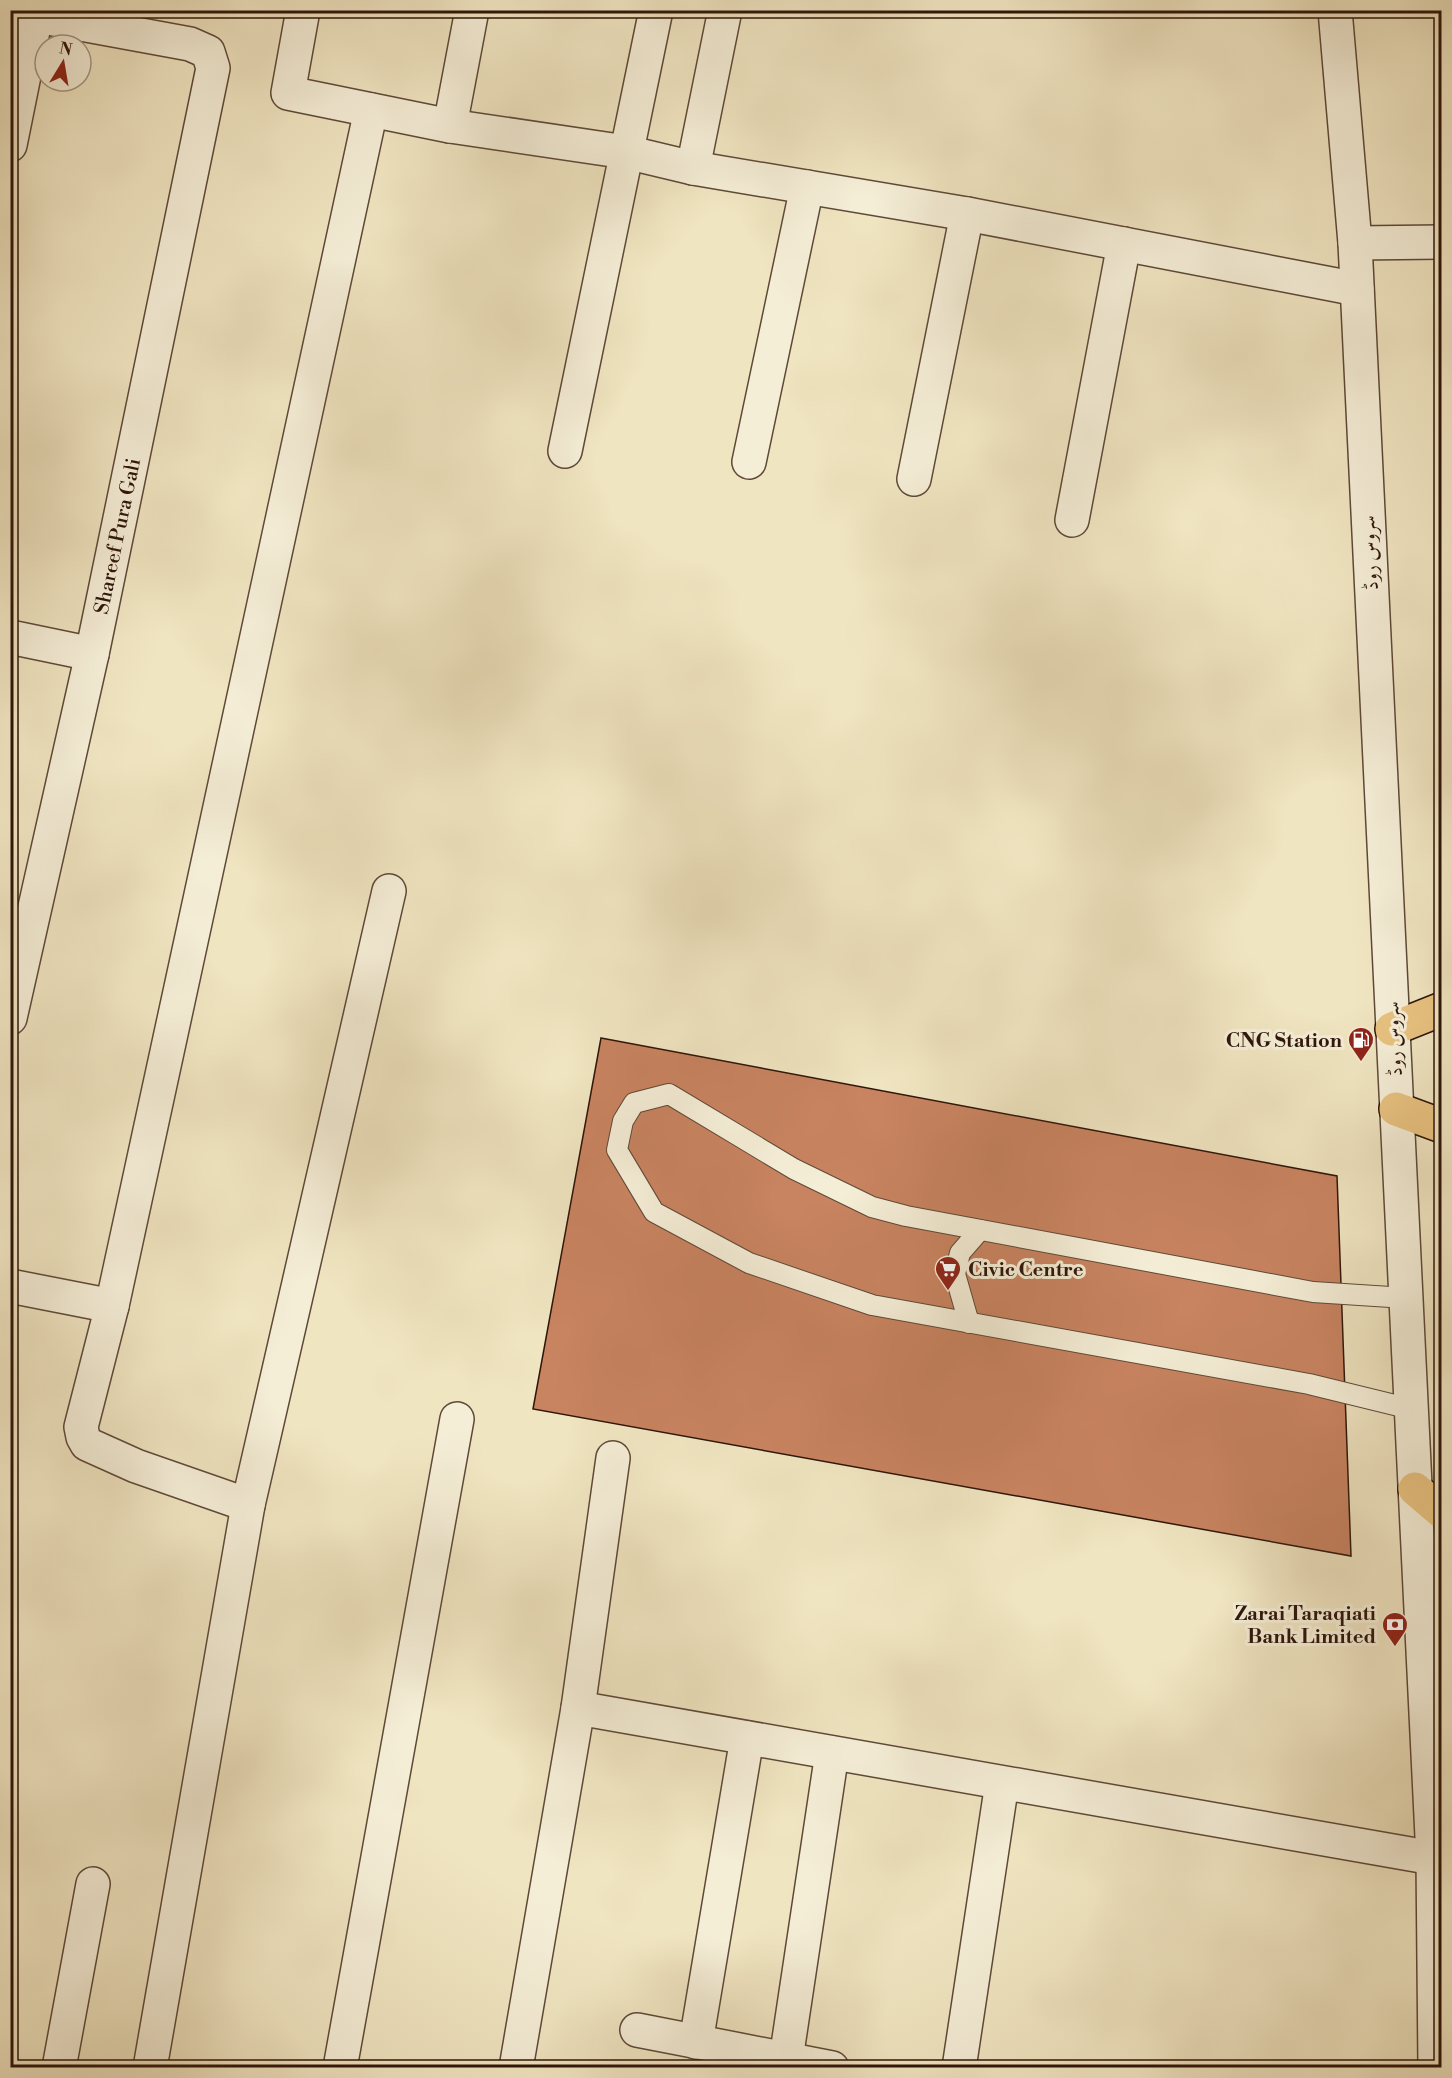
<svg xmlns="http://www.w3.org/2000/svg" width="1452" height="2078" font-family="'Libre Bodoni',Amiri,serif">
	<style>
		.building { fill: #c88360; stroke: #2e150a; stroke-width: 1.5 }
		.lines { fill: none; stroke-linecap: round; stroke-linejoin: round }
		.lane-casing { stroke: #5e4938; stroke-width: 22 }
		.street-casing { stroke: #5e4938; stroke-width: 36 }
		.highway-casing { stroke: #2e150a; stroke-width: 36 }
		.lane { stroke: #f5eed7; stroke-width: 20 }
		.street { stroke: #f5eed7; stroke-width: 33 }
		.highway { stroke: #e8c280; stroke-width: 33 }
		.labels { text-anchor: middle; stroke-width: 6; stroke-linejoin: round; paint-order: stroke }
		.street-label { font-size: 20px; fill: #2e150a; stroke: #f5eed7 }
		.poi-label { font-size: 20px; font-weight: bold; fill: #2e150a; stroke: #f5eed7; text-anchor: end }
	</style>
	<rect width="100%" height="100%" fill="#f0e5c1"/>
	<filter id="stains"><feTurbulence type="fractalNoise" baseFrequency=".00333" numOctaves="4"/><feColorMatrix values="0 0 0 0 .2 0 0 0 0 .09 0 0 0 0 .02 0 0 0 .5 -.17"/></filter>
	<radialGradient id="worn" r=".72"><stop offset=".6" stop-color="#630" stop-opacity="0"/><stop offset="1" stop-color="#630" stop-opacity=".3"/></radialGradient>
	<!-- building -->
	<path class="building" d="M601,1038L1337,1176L1351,1556L533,1409Z"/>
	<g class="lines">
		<defs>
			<g id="lane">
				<path d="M1406,1298L1313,1292L906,1216L872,1207L794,1169L669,1094L634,1103L623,1121L617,1150L654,1212L749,1263L872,1305L1309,1384L1411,1409"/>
				<path d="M969,1323L955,1274L960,1253L980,1230"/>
			</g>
			<g id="street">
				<path d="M303,10L288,93L450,126L626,152L693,168L967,214L1357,289"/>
				<path d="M1335,10L1355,243L1433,1858L1435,2068"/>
				<path d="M10,11L190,44L208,52L213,68L92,654L10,1018"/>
				<path d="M450,126L472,10"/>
				<path d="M10,145L36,16"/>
				<path d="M693,168L725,10"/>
				<path d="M1355,243L1442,242"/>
				<path d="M565,451L656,10"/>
				<path d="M749,462L807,187"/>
				<path d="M914,479L967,214"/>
				<path d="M1072,520L1124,244"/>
				<path d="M10,637L92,654"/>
				<path d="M10,1286L112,1306"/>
				<path d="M248,1505L136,1466L87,1444L83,1437L81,1427L112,1306L371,110"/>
				<path d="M578,1708L1433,1858"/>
				<path d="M637,2030L832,2068"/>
				<path d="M696,2042L747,1738"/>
				<path d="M786,2059L832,1753"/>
				<path d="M59,2068L93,1884"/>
				<path d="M150,2068L248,1505L389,891"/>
				<path d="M340,2068L457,1419"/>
				<path d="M516,2068L578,1708L613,1458"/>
				<path d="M959,2068L1002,1783"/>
			</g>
			<g id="highway">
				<path d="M1392,1029L1442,1009"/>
				<path d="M1396,1109L1442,1126"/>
				<path d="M1415,1489L1442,1512"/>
			</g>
		</defs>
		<!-- lane casing -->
		<use href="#lane" class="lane-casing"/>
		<!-- street casing -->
		<use href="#street" class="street-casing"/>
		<!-- highway casing -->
		<use href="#highway" class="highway-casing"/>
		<!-- lane -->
		<use href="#lane" class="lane"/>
		<!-- street -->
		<use href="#street" class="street"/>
		<!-- highway -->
		<use href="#highway" class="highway"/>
	</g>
	<!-- icons -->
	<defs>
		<symbol id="fuel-pin" viewBox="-11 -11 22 30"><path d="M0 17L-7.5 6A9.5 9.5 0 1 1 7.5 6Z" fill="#8f2418" stroke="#f5eed7"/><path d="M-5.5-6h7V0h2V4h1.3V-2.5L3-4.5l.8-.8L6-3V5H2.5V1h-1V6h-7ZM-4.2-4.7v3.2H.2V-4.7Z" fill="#fff"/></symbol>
		<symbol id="supermarket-pin" viewBox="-11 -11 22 30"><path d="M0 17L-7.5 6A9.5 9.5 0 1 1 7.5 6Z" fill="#8f2418" stroke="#f5eed7"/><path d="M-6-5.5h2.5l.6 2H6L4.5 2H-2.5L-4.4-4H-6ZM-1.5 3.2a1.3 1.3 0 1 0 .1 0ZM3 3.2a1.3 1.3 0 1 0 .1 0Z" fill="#fff"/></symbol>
		<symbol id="bank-pin" viewBox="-11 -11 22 30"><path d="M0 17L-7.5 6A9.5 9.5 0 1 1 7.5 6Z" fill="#8f2418" stroke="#f5eed7"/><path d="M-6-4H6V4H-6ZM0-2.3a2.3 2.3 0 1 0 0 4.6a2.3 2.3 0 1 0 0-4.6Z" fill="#fff"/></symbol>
	</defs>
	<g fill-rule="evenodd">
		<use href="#fuel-pin" x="1346" y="1025" width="30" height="40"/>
		<use href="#supermarket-pin" x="933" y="1254" width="30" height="40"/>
		<use href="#bank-pin" x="1380" y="1610" width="30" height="40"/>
	</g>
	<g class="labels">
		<!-- street labels -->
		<g class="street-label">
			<text transform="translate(117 536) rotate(-78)" y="7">Shareef Pura Gali</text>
			<text transform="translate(1369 553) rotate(-93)" y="7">سروس روڈ</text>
			<text transform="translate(1393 1039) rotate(-93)" y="7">سروس روڈ</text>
		</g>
		<!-- poi labels -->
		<g class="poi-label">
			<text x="1342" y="1047">CNG Station</text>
			<text x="968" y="1276" text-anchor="start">Civic Centre</text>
			<text x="1376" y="1620">Zarai Taraqiati<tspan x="1376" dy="23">Bank Limited</tspan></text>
		</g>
	</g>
	<!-- margin -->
	<rect width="1452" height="2078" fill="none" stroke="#f0e5c1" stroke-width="36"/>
	<rect x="12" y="12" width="1428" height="2054" fill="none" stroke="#2e150a" stroke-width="3"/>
	<rect x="18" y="18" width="1416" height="2042" fill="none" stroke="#2e150a" stroke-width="1.5"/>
	<!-- north arrow -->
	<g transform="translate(63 63) rotate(11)"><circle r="28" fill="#f5eed7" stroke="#a59785" stroke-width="1.5"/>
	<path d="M0-4.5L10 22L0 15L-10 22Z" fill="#8f2418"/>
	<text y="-9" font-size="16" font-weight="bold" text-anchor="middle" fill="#2e150a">N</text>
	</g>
	<rect width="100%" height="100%" filter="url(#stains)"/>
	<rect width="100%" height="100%" fill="url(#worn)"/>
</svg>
